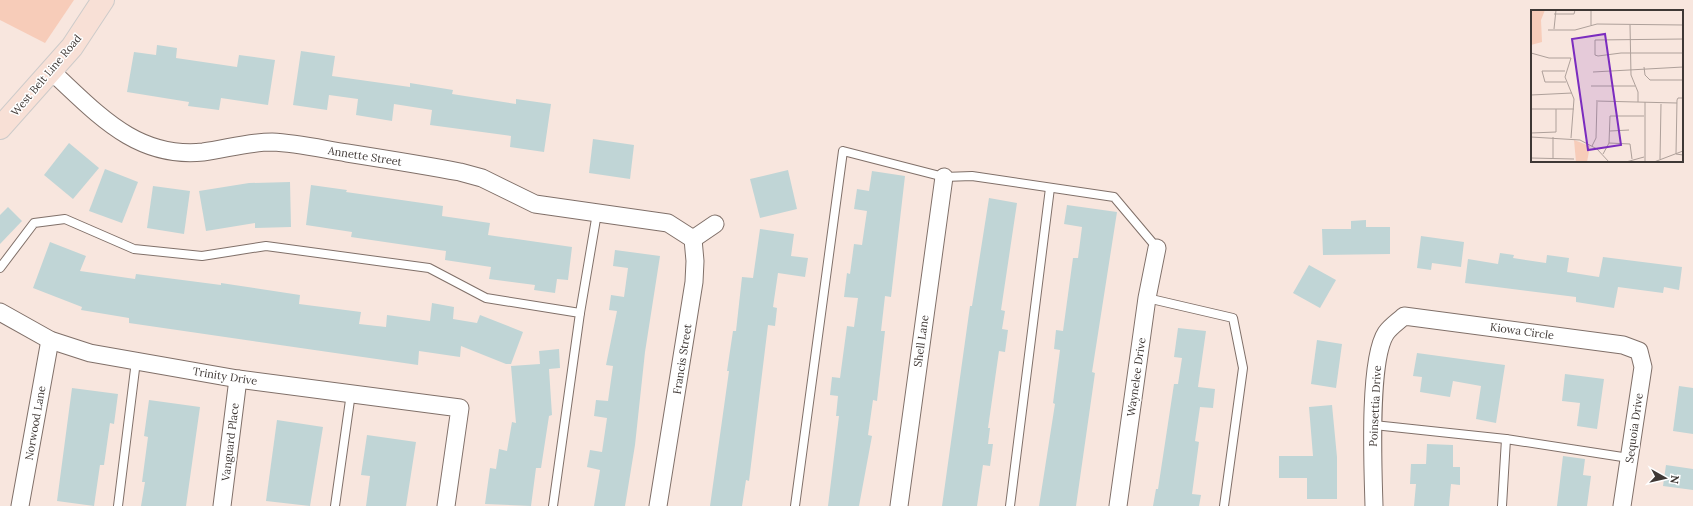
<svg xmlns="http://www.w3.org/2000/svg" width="1693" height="506" font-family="Lora,serif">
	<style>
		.green { fill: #f7ccb9 }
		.building { fill: #c0d5d6 }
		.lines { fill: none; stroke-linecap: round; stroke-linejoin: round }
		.lane-casing { stroke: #807069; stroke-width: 10 }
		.street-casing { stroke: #807069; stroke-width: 19 }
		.primary-casing { stroke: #cdcbca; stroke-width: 24 }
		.lane { stroke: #fff; stroke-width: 8 }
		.street { stroke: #fff; stroke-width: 17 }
		.primary { stroke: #f8e0d6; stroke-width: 22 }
		.labels { text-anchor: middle; stroke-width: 3; stroke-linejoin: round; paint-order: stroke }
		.street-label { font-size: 11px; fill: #3f3835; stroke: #fff }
		.inset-road { fill: none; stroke: #aea09a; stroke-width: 1 }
		.view { fill: #7b2cbf; fill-opacity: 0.15; stroke: #7b2cbf; stroke-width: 2 }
		.inset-edge { fill: none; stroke: #3f3835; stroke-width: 2 }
	</style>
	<rect width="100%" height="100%" fill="#f8e6de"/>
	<!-- green -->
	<path class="green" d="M0,0H74L45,43L0,20Z"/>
	<!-- building -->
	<g class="building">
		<path d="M157,45L177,48L176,58L237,67L239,55L275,60L268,105L221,98L219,110L188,106L189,102L127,92L134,52L156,55Z"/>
		<path d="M301,51L335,56L332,76L410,87V83L453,90L452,94L516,104V99L551,104L544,152L510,147L511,136L430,125L432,110L394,104L392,121L356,115L358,99L329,95L327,110L293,105Z"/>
		<path d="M593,139L634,145L630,179L589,173Z"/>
		<path d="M69,143L99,168L73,199L44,175Z"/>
		<path d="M105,169L138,182L122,223L89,211Z"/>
		<path d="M788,170L797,209L760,218L750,179Z"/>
		<path d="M872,171L905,176L891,297L885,296L881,331H885L879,383L877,401L873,400L868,435L872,436L859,506H828L839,416H836L838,396L830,395L832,377L840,378L847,326L854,327L858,298L844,297L847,273L850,274L854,244L862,245L867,211L854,209L857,189L869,191Z"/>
		<path d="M290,182L291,227L255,228V223L206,231L199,191L249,183Z"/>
		<path d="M311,185L347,190L346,192L443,206L442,216L490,223L488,235L572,247L568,280L557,279L555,293L534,290L535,285L489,279L491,267L445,260L446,251L351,237L352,232L306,225Z"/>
		<path d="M153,186L190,191L184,234L147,228Z"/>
		<path d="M989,198L1017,203L1001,310L1005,311L1002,329L1008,330L1005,352L999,351L988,428H990L988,444H993L990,466L983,465L977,506H942L970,306H972Z"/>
		<path d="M1067,205L1117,212L1092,372L1095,373L1076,506H1039L1055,404L1053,403L1060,350L1054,349L1056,330L1063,331L1073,258H1078L1082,227L1064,224Z"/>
		<path d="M8,207L22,221L0,244V215Z"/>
		<path d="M1366,220V227H1390V254L1323,255L1322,229H1351V221Z"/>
		<path d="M760,229L794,234L791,256L808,258L805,277L778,273L773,307L777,308L775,326L768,325L749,481L746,480L742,506H710L729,371H727L733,331H736L742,277L753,278Z"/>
		<path d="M1421,236L1464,242L1461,267L1432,263L1431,270L1417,268Z"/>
		<path d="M50,242L86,256L80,271L135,279L136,274L221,285V283L300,295L299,304L361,312L359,324L386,327L387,315L430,321L432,303L454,307L453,319L477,323L480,315L523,332L511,364H506L461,346L460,357L419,351L418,365L129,323V318L81,310L82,307L33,288Z"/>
		<path d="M615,250L660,256L645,352L635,445L625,506H594L600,470L587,467L590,450L602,452L607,418L594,416L596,400L608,401L613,366L606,365L617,311L609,310L611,295L624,297L628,268L613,266Z"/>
		<path d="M1500,253L1514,255L1513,258L1546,263L1547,255L1569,258L1567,272L1599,277L1603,257L1682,267L1679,290L1664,287L1663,293L1618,287L1614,308L1576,302V297L1465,283L1468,259L1498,264Z"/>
		<path d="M1309,265L1336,280L1320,308L1293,293Z"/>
		<path d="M1178,328L1206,331L1198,387L1215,389L1213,408L1200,407L1195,441L1199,442L1192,494L1201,495L1199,506H1153L1156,489H1158L1174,384H1178L1182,358L1174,357Z"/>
		<path d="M1317,340L1342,344L1336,388L1311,384Z"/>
		<path d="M559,349L560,368L549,369L552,415L549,416L541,468H536L531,506L485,504L490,468L496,469L499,449L507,451L512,422L516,423L511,366L540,364L539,351Z"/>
		<path d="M1417,353L1505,365L1496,423L1476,419L1481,386L1453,381L1450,397L1420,392L1422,377L1413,376Z"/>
		<path d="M1565,374L1604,379L1597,429L1577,426L1580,403L1562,401Z"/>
		<path d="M1679,386L1693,388V434L1673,431Z"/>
		<path d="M72,388L118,394L114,424L110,423L104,465H100L94,506L57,501Z"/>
		<path d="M149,400L200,407L186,506H141L145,482H142L148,437L144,436Z"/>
		<path d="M1332,405L1337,457V499H1307V478H1279V456H1313L1309,407Z"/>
		<path d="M277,420L323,427L310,506L266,501Z"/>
		<path d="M367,435L416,442L406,506H366L370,476L361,475Z"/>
		<path d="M1427,444L1453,445V467H1460V485L1451,484L1449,506H1414L1416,484H1410L1411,464H1426Z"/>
		<path d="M1563,456L1585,459L1583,475L1591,476L1587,506H1557Z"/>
		<path d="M1666,465L1693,469V490L1663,486Z"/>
	</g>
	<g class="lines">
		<defs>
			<g id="lane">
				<path d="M0,268L34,223L65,219L134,249L202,256L266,246L429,268L486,298L580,313L553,506"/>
				<path d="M1147,298L1233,318L1243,368L1224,506"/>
				<path d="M580,313L597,213"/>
				<path d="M1374,425L1506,439"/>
				<path d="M118,506L136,361"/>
				<path d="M335,506L351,393"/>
				<path d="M795,506L843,151L944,177L972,176L1114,197L1157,248"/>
				<path d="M1010,506L1050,188"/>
				<path d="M1502,506L1506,439L1629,458"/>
			</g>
			<g id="street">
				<path d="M51,71C96,112 135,159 203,152C226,149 248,142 272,142C297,143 322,149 347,153C385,159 423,165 460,172L482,178L535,204L668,223L693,239"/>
				<path d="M0,312L50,340L90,353L238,379L460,408L446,506"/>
				<path d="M20,506L50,340"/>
				<path d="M222,506L238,379"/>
				<path d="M658,506L694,282L695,261L693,239L715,224"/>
				<path d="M899,506L944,177"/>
				<path d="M1118,506L1147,298L1157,248"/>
				<path d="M1374,506C1373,470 1368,360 1386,333C1391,326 1399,321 1404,316L1623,345L1639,351L1643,367L1622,506"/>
			</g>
			<path id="primary" d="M0,128L72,47L103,0"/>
		</defs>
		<!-- lane casing -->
		<use href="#lane" class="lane-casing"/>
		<!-- street casing -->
		<use href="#street" class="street-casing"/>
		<!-- primary casing -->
		<use href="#primary" class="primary-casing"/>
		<!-- lane -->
		<use href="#lane" class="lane"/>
		<!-- street -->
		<use href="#street" class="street"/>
		<!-- primary -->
		<use href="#primary" class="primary"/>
	</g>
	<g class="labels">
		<!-- street labels -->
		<g class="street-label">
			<text transform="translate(46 75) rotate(-50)" y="4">West Belt Line Road</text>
			<text transform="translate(365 156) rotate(9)" y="4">Annette Street</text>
			<text transform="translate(1522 331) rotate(8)" y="4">Kiowa Circle</text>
			<text transform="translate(921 341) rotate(-82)" y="4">Shell Lane</text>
			<text transform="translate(682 359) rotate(-81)" y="4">Francis Street</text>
			<text transform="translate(225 376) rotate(9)" y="4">Trinity Drive</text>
			<text transform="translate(1136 377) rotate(-82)" y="4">Waynelee Drive</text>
			<text transform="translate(1375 406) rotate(-87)" y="4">Poinsettia Drive</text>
			<text transform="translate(35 423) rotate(-80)" y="4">Norwood Lane</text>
			<text transform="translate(1634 428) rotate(-82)" y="4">Sequoia Drive</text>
			<text transform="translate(230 442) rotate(-83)" y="4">Vanguard Place</text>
		</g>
	</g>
	<!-- overview -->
	<g transform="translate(1531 10)">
		<rect width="152" height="152" fill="#f8e6de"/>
		<path d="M0,0H14L10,10L11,32L0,35ZM43,130L59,136L56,152H45Z" fill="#f7ccb9"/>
		<path class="inset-road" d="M60,0V15M23,4H43L44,0M99,15L100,65L107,82V92M23,19L25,0M17,20H44L66,14L152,15M152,29L64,30V45L67,46L90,43H152M0,43L18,48H40L34,67L43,89L40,128M113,57L114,65L119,70H152M34,61H11L14,72H35M62,62L152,57M60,76H104M0,85L41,83M152,88H147L146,90L145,144L152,145M65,91L146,93M114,92V152M0,99H43M79,121L98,120M0,123L25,122V99M0,127L49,130L66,139L78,152M22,127V148M78,133L99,134L101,149M61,136L65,128L66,92M72,144L78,133L79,106H113M0,148L43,149M129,149L130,94M95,152L113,147M123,152L152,141"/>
		<path class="view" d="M74,24L90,135L57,140L41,29Z"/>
		<rect width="152" height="152" class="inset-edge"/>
	</g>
	<!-- north arrow -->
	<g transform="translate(1665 478) rotate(98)" stroke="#ffffff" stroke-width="3" paint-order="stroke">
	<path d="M0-3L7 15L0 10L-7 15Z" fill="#3f3835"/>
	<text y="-6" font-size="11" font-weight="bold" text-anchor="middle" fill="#3f3835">N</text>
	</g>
</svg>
